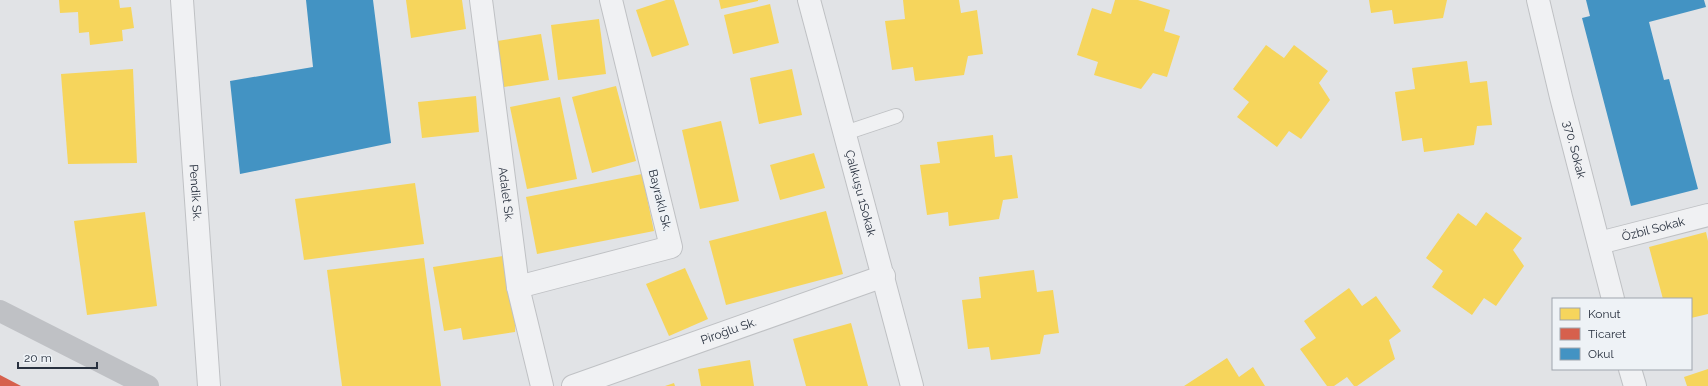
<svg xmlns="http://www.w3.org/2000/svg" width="1708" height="386" font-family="Raleway,sans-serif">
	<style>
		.homes { fill: #f6d55c }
		.shops { fill: #d6604d }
		.schools { fill: #4393c3 }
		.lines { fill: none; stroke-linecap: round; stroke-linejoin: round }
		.service-casing { stroke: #bfc1c4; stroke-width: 16 }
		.minor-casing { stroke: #bfc1c4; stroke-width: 24 }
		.service { stroke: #f0f1f3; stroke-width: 14 }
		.minor { stroke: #f0f1f3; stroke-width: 22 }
		.secondary { stroke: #bfc1c5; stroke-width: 22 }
		.labels { text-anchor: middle; stroke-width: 4; stroke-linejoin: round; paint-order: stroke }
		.street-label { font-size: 12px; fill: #28313f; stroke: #eef2f6 }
	</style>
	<rect width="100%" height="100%" fill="#e1e3e6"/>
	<!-- homes -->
	<g class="homes">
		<path d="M59,0H119L120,8L131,7L134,28L122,30L123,41L90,45L89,32L79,33L78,12L60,13Z"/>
		<path d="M406,0H462L466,29L411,38Z"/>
		<path d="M666,0H674L689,45L652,57L636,10Z"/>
		<path d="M719,0H758V1L721,9Z"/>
		<path d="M903,0H959L961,13L977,10L983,54L968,56L964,75L915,81L913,67L892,70L885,21L905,19Z"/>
		<path d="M1115,0H1138L1170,10L1164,31L1180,36L1167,77L1153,73L1141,89L1094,75L1098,62L1077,55L1092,8L1111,14Z"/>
		<path d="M1369,0H1447L1443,18L1394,24L1392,10L1371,13Z"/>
		<path d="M770,4L779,43L733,54L724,15Z"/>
		<path d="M599,19L606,74L558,80L551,25Z"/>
		<path d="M541,34L549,80L504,87L497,41Z"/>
		<path d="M1266,45L1284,58L1294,45L1328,71L1319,83L1330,100L1301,139L1289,131L1277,147L1237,117L1249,102L1233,89Z"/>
		<path d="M1467,61L1470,83L1487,81L1492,125L1477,126L1474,145L1424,152L1422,138L1402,141L1395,92L1415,89L1412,68Z"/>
		<path d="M133,69L137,163L68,164L61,74Z"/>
		<path d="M792,69L802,115L759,124L750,78Z"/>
		<path d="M616,86L636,161L592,173L572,97Z"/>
		<path d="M476,96L479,132L422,138L418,102Z"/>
		<path d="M560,97L577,179L527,189L510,107Z"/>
		<path d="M721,121L739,201L700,209L682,130Z"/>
		<path d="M993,135L995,157L1012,155L1018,198L1003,200L999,219L949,226L948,212L927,215L920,165L940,163L937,142Z"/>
		<path d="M814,153L825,188L780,200L770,165Z"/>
		<path d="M642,174L654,231L537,254L526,197Z"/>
		<path d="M415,183L424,244L304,260L295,199Z"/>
		<path d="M826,211L843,274L726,305L709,241Z"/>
		<path d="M145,212L157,306L87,315L74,221Z"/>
		<path d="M1486,212L1522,238L1513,250L1524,266L1496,306L1484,298L1472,315L1432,287L1443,271L1426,258L1458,213L1476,226Z"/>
		<path d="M1706,232L1708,241V314L1691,318V299H1663L1649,247Z"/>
		<path d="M503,256L518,287L515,332L463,340L461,328L444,331L433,267Z"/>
		<path d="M424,258L441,386H342L327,270Z"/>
		<path d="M685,268L708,319L669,336L646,284Z"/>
		<path d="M1034,270L1037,292L1053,290L1059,333L1044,335L1040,354L991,360L989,347L968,349L962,300L981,298L979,277Z"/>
		<path d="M1349,288L1362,306L1376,296L1401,331L1389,340L1395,359L1357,386H1354L1347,377L1334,386H1327L1300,349L1316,338L1304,321Z"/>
		<path d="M851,323L868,386H806L793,339Z"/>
		<path d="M1227,358L1239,377L1253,367L1265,386H1184Z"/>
		<path d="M750,360L754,386H701L698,369Z"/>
		<path d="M1708,369V386H1687L1684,377Z"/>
		<path d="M674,383L675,386H665Z"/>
	</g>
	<!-- shops -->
	<path class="shops" d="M0,375L21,386H0Z"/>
	<!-- schools -->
	<g class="schools">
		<path d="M306,0H373L391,143L240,174L230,81L313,67Z"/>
		<path d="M1586,0H1704L1706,7L1649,22L1664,80L1669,79L1698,189L1631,206L1582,18L1590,16Z"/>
	</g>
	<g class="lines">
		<defs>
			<path id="service" d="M845,133L896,116"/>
			<g id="minor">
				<path id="s1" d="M182,0L209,386"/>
				<path id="s2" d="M481,0L518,287L542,386"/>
				<path id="s3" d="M809,0L912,386"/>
				<path id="s4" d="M1538,0L1561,97L1613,299"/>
				<path id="s5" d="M1599,243L1708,215"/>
				<path d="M518,287L671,247L611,0"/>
				<path d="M1630,369L1635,386"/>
				<path id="s6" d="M573,386L884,276"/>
			</g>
		</defs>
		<!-- service casing -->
		<use href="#service" class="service-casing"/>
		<!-- minor casing -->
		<use href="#minor" class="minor-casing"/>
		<!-- service -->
		<use href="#service" class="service"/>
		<!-- minor -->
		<use href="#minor" class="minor"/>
		<!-- secondary -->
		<path class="secondary" d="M0,311L148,386"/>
	</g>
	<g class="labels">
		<!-- street labels -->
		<g class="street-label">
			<text dy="4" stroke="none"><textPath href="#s4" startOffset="154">370. Sokak</textPath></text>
			<text dy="4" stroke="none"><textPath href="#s1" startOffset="193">Pendik Sk.</textPath></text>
			<text dy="4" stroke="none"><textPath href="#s3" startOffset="200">Çalıkuşu 1Sokak</textPath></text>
			<text dy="4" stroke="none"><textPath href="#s2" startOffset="196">Adalet Sk.</textPath></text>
			<text transform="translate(660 200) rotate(76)" y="4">Bayraklı Sk.</text>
			<text dy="4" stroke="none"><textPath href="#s5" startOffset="56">Özbil Sokak</textPath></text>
			<text dy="4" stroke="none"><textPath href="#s6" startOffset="165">Piroğlu Sk.</textPath></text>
		</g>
	</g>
	<!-- legend -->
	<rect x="1552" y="298" width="140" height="72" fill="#eef2f6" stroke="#9fa5ad"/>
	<rect x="1560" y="308" width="20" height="12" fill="#f6d55c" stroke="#9fa5ad"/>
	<text x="1588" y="318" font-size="12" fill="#28313f">Konut</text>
	<rect x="1560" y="328" width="20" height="12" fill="#d6604d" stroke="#9fa5ad"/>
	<text x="1588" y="338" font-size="12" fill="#28313f">Ticaret</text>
	<rect x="1560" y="348" width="20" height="12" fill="#4393c3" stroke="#9fa5ad"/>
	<text x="1588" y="358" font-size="12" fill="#28313f">Okul</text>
	<!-- scale -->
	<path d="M18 362v6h79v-6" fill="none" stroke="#28313f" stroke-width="2"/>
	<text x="24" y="362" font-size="12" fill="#28313f" stroke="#eef2f6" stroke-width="3" paint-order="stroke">20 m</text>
</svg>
